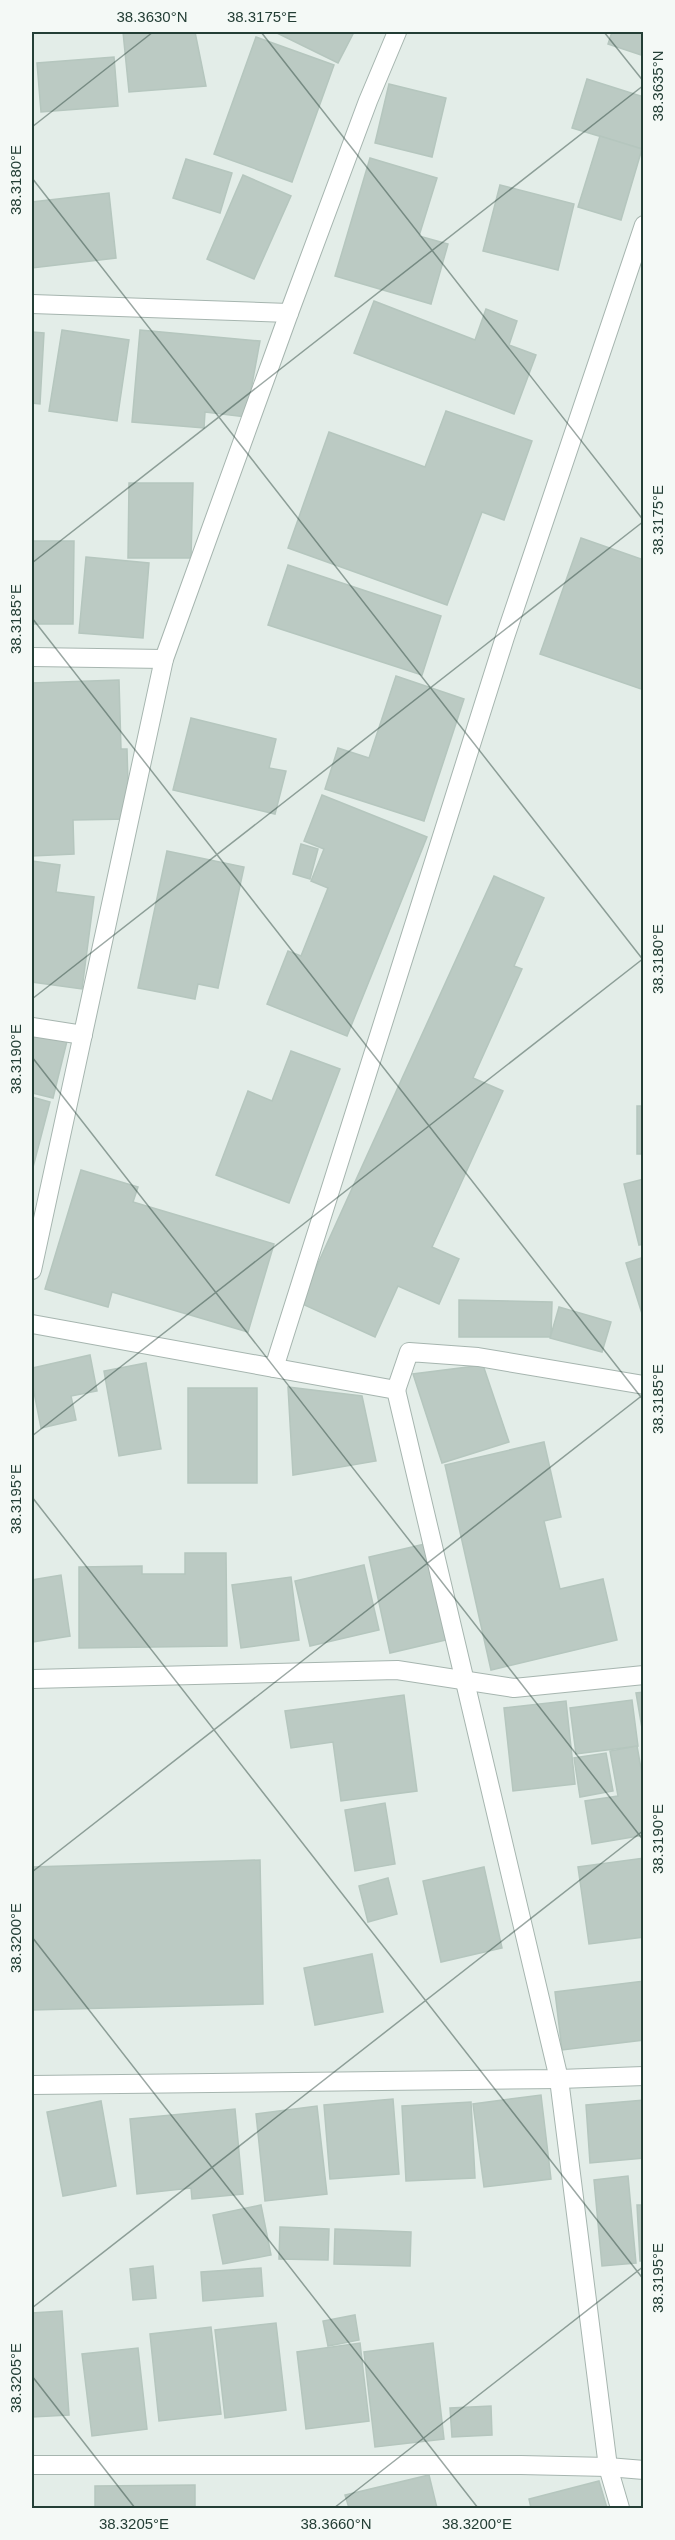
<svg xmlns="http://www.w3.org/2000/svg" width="675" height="2540" font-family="Helvetica,sans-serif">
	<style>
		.building { fill: #bbcac3; stroke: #b5c6be; stroke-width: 1.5 }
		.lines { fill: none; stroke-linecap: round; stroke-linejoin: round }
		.minor-casing { stroke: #a6b5af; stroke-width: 20 }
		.minor { stroke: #fff; stroke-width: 18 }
		.ticks { fill: none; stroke: #233e35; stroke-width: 1.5; stroke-opacity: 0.45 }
		.neatline { fill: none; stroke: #233e35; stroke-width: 2 }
		.ticks-label { font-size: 15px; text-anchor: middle; fill: #233e35 }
	</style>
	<rect width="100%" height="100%" fill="#e3ede8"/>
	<!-- building -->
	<g class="building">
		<path d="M123,32H195L206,86L129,92Z"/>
		<path d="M275,32H354L338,63Z"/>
		<path d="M612,32H644V56L608,44Z"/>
		<path d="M256,37L334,65L292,182L214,154Z"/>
		<path d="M114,57L118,106L41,112L37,63Z"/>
		<path d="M587,79L644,97L642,149L572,128Z"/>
		<path d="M389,84L446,98L432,157L375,143Z"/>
		<path d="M600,136L642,149L621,220L578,207Z"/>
		<path d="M370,158L437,178L419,236L448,244L431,304L335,276Z"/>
		<path d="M186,159L232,173L220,213L173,198Z"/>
		<path d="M243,175L291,196L254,279L207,259Z"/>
		<path d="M500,185L574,204L558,270L483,251Z"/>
		<path d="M109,193L116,258L32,268V202Z"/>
		<path d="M374,301L475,340L486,309L517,321L509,345L536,355L514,414L354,353Z"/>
		<path d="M62,330L129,340L117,421L49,411Z"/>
		<path d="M140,330L260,341L246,417L205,412L204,428L132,422Z"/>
		<path d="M32,332L44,333L40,404L32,403Z"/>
		<path d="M446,411L532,441L504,520L482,512L447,605L288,548L329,432L425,467Z"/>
		<path d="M129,483H193L191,558H128Z"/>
		<path d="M581,538L644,560V690L540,654Z"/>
		<path d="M32,541H74L73,624H32Z"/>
		<path d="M86,557L149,563L143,638L79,633Z"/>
		<path d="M288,565L441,616L422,675L268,625Z"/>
		<path d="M396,676L464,699L424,821L325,789L338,748L369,758Z"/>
		<path d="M119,680L121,749H127L129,819L73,820L74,854L32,856V683Z"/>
		<path d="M191,718L276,739L269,768L286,771L275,814L173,790Z"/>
		<path d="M322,795L427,837L347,1036L267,1004L288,951L301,956L328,888L311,881L324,849L304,841Z"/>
		<path d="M301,844L318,849L310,879L293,874Z"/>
		<path d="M167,851L244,867L218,988L198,984L195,999L138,988Z"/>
		<path d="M32,861L60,865L56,892L94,897L82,989L32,982Z"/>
		<path d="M494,876L544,898L514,966L522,969L473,1078L503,1091L432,1247L459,1259L439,1304L398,1286L375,1337L300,1303Z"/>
		<path d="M32,1033L67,1041L53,1098L32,1093Z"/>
		<path d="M291,1051L340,1069L289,1203L216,1175L248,1091L272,1101Z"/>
		<path d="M32,1097L50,1102L32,1171Z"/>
		<rect x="637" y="1106" width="7" height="48"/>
		<path d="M81,1170L138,1187L133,1202L274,1244L248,1332L112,1292L108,1307L45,1289Z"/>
		<path d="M644,1179V1244L639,1245L624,1184Z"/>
		<path d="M644,1257V1320L626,1263Z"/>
		<path d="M459,1300L552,1302L551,1337H459Z"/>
		<path d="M559,1307L611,1322L602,1352L550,1338Z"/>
		<path d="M90,1355L97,1391L71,1396L76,1420L41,1428L32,1382V1368Z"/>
		<path d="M146,1363L161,1449L119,1456L104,1371Z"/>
		<path d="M483,1365L509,1442L442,1463L413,1374Z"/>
		<path d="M288,1387L362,1396L376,1461L293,1475Z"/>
		<rect x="188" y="1388" width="69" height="95"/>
		<path d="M544,1442L561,1517L544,1521L560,1589L603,1579L617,1640L491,1670L445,1465Z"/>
		<path d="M425,1544L446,1640L390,1653L369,1557Z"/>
		<path d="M185,1553H226L227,1646L79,1648V1567L142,1566V1574H185Z"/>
		<path d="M364,1565L379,1630L310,1646L295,1581Z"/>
		<path d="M61,1575L70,1636L32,1642V1580Z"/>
		<path d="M291,1577L299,1640L241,1648L232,1585Z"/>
		<path d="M644,1692V1740L636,1693Z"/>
		<path d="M404,1695L417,1791L341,1801L333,1742L291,1748L285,1711Z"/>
		<path d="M632,1700L638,1746L576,1754L570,1708Z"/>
		<path d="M566,1701L575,1784L513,1791L504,1708Z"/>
		<path d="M637,1746L644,1785V1835L592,1844L585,1801L618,1796L610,1751Z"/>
		<path d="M606,1753L613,1791L580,1797L574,1758Z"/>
		<path d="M385,1803L395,1864L355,1871L345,1810Z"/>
		<path d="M644,1858V1937L589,1944L578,1867Z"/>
		<path d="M260,1860L263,2004L32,2010V1867Z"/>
		<path d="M484,1867L502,1948L441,1962L423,1881Z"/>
		<path d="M388,1878L397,1914L368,1922L359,1886Z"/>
		<path d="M372,1954L383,2012L315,2025L304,1968Z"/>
		<path d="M644,1981V2040L562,2050L555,1992Z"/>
		<path d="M541,2095L551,2179L484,2187L473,2104Z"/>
		<path d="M393,2099L399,2174L330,2179L324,2105Z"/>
		<path d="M644,2100V2158L590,2163L586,2105Z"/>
		<path d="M101,2101L116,2186L63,2196L47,2112Z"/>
		<path d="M471,2102L475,2178L406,2181L402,2106Z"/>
		<path d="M317,2106L327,2194L265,2201L256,2114Z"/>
		<path d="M235,2109L243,2194L192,2199L191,2188L137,2194L130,2119Z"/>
		<path d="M628,2176L636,2263L602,2266L594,2180Z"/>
		<path d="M261,2205L271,2255L223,2264L213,2215Z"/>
		<path d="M637,2205H644V2261H640Z"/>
		<path d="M280,2227L329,2229L328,2260L279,2259Z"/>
		<path d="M335,2229L411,2232L410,2266L334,2264Z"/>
		<path d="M153,2266L156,2298L133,2300L130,2269Z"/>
		<path d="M261,2268L263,2296L203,2301L201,2272Z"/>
		<path d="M62,2311L69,2415L32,2417V2313Z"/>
		<path d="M355,2315L359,2340L328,2346L323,2321Z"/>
		<path d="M276,2323L286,2410L225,2418L215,2330Z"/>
		<path d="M211,2327L221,2414L159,2421L150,2334Z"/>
		<path d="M360,2343L369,2421L306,2429L297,2352Z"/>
		<path d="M433,2343L444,2439L375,2447L364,2352Z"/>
		<path d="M138,2348L147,2429L92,2436L82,2354Z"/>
		<path d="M491,2406L492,2435L452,2437L450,2408Z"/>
		<path d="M429,2475L437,2508H349L345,2495Z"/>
		<path d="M599,2481L607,2508H531L529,2499Z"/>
		<path d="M195,2485V2508H95V2486Z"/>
	</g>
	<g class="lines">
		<defs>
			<g id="minor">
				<path d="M32,304L289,313"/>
				<path d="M32,657L164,659"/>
				<path d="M32,1027L83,1035"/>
				<path d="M32,1270L164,659L289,313L368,101L397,32"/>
				<path d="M32,1324L396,1390L559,2079L608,2467L620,2508"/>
				<path d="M274,1368L505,637L644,225"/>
				<path d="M396,1390L409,1352L478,1357L644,1385"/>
				<path d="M32,1679L397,1670L514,1688L644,1675"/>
				<path d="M32,2085L559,2079L644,2076"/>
				<path d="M32,2465H521L608,2467L644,2470"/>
			</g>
		</defs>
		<!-- minor casing -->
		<use href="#minor" class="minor-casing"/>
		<!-- minor -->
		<use href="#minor" class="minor"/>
	</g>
	<!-- ticks -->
	<path class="ticks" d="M261,32L644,521M604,32L644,82M32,127L153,32M32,178L644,961M32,563L644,85M32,618L644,1401M32,999L644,521M32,1057L644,1841M32,1436L644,958M32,1497L644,2280M32,1872L644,1394M32,1937L478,2508M32,2308L644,1830M32,2376L135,2508M334,2508L644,2266"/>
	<!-- border -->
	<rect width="675" height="2540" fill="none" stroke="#f4f9f6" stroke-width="66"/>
	<rect x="33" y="33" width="609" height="2474" class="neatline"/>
	<g class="ticks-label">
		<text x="152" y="22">38.3630°N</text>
		<text x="262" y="22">38.3175°E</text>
		<text transform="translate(658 86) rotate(-90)" y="5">38.3635°N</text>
		<text transform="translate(16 180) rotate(-90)" y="5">38.3180°E</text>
		<text transform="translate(658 520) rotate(-90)" y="5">38.3175°E</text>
		<text transform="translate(16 619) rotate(-90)" y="5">38.3185°E</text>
		<text transform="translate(658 959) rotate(-90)" y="5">38.3180°E</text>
		<text transform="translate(16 1059) rotate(-90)" y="5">38.3190°E</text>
		<text transform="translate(658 1399) rotate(-90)" y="5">38.3185°E</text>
		<text transform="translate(16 1499) rotate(-90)" y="5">38.3195°E</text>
		<text transform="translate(658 1839) rotate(-90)" y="5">38.3190°E</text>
		<text transform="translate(16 1938) rotate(-90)" y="5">38.3200°E</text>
		<text transform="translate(658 2278) rotate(-90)" y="5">38.3195°E</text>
		<text transform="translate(16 2378) rotate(-90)" y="5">38.3205°E</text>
		<text x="134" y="2529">38.3205°E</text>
		<text x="336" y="2529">38.3660°N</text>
		<text x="477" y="2529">38.3200°E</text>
	</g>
</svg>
